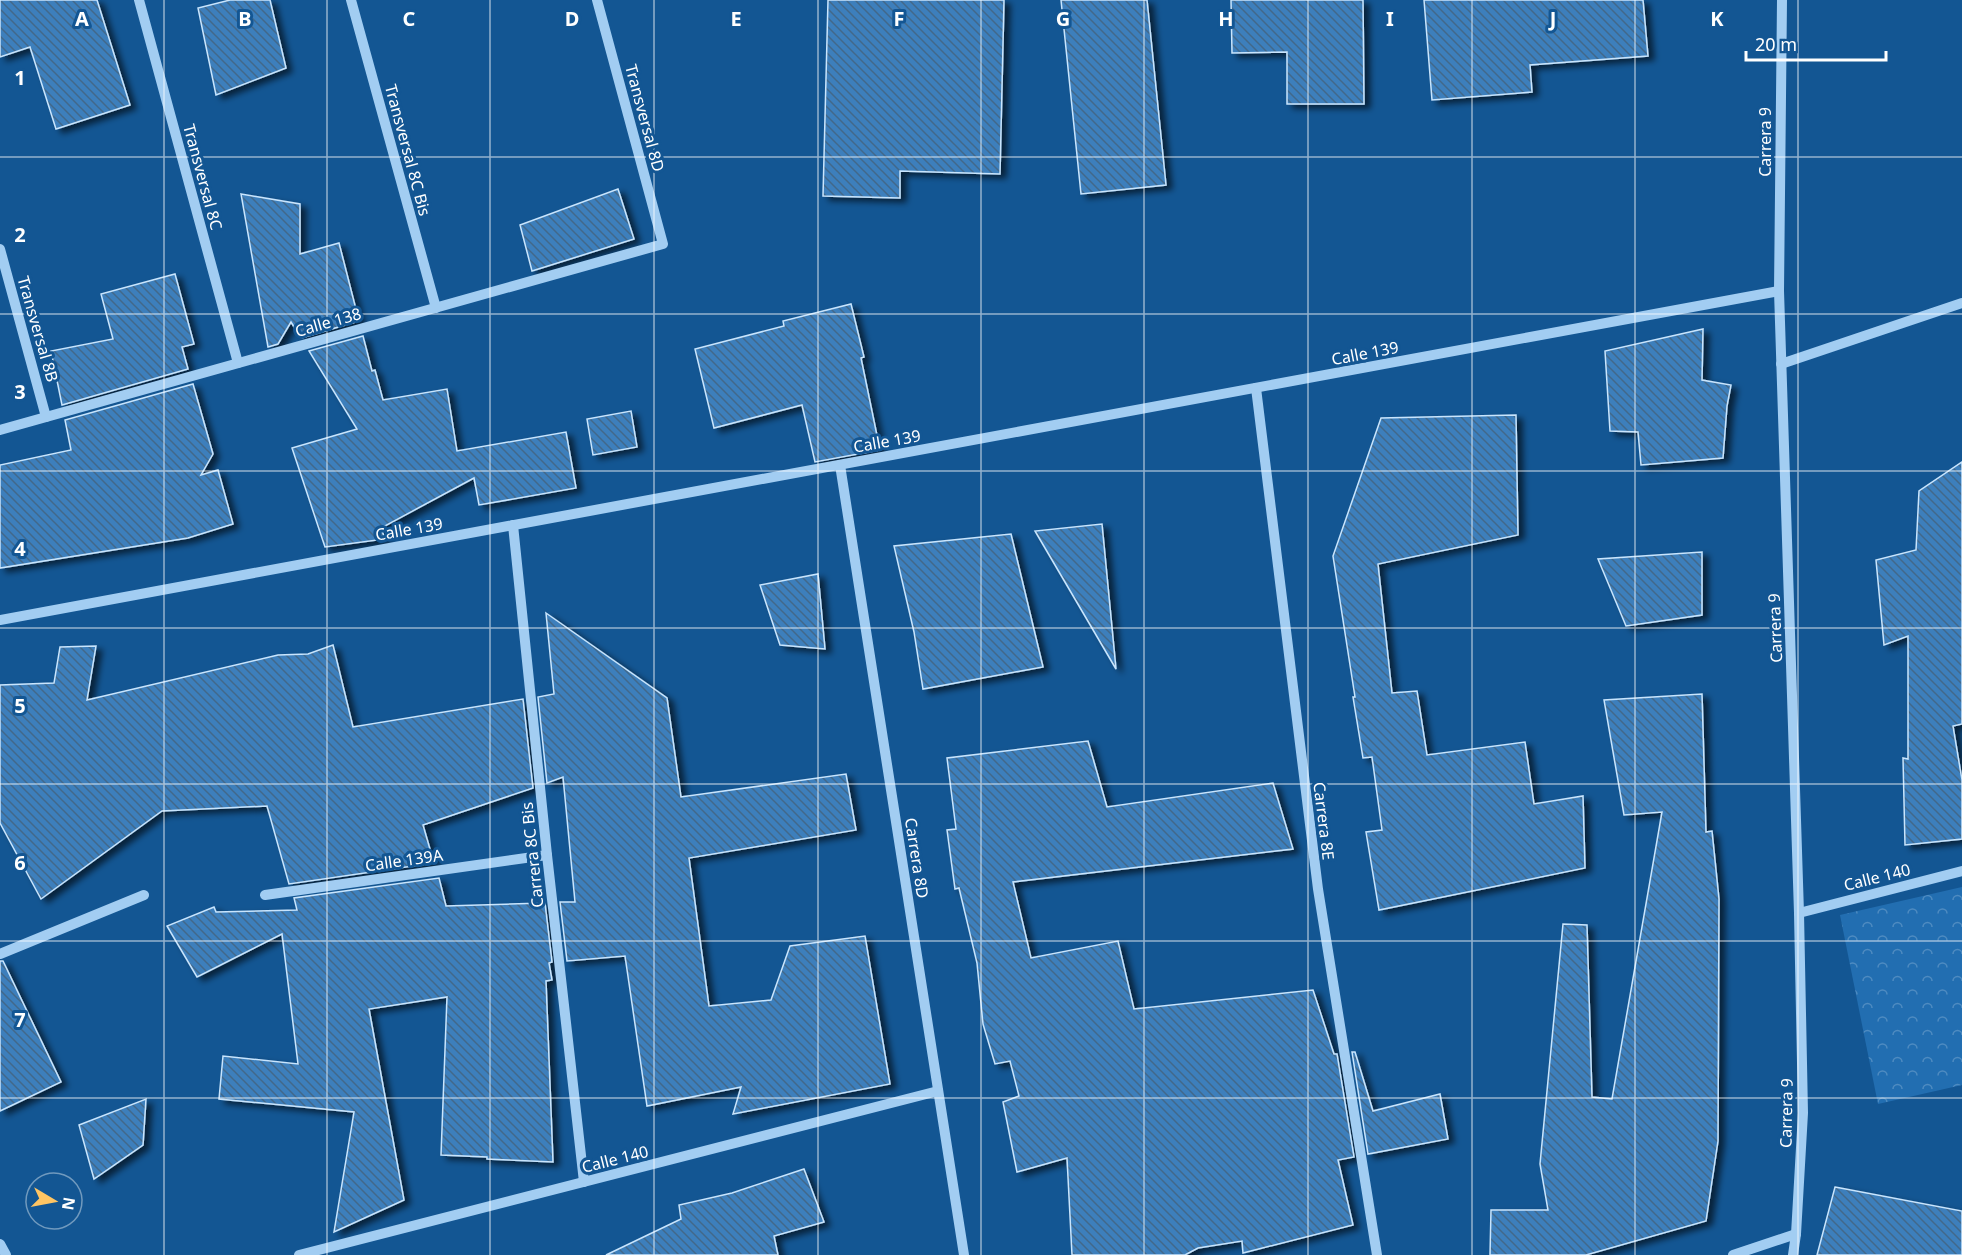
<svg xmlns="http://www.w3.org/2000/svg" width="1962" height="1255" font-family="'Noto Sans',sans-serif">
	<style>
		.park { fill: url(#park-crowns) }
		.building { fill: url(#building-back-hatch); stroke: #c9e5fd; stroke-width: 1.5; filter: url(#shadow) }
		.lines { fill: none; stroke-linecap: round; stroke-linejoin: round }
		.minor { stroke: #a2cdf2; stroke-width: 10 }
		.grid { fill: none; stroke: #fff; stroke-width: 1.5; stroke-opacity: 0.55 }
		.labels { text-anchor: middle; stroke-width: 6; stroke-linejoin: round; paint-order: stroke }
		.street-label { font-size: 16px; fill: #fff; stroke: #135693 }
		.grid-label { font-size: 20px; text-anchor: middle; font-weight: bold; fill: #fff; stroke: #135693; stroke-width: 6; stroke-linejoin: round; paint-order: stroke }
	</style>
	<defs>
		<pattern id="park-crowns" width="20" height="18" patternUnits="userSpaceOnUse" patternTransform="scale(1.5)"><rect width="20" height="18" fill="#226eb1"/><path d="M2 6a3 3 0 1 1 6 0M12 15a3 3 0 1 1 6 0" fill="none" stroke="#4e8bc1"/></pattern>
		<pattern id="building-back-hatch" width="6" height="6" patternUnits="userSpaceOnUse" patternTransform="scale(1.5)"><rect width="6" height="6" fill="#3c7fbc"/><path d="M-1 5l2 2M0 0l6 6M5-1l2 2" fill="none" stroke="#43688a"/></pattern>
		<filter id="shadow"><feDropShadow dx="6" dy="4" stdDeviation="3" flood-color="#0009"/></filter>
	</defs>
	<rect width="100%" height="100%" fill="#135693"/>
	<!-- park -->
	<path class="park" d="M1962,887V1085L1878,1104L1840,915Z"/>
	<!-- building -->
	<g class="building">
		<path d="M0,0H97L130,105L56,129L30,47L0,57Z"/>
		<path d="M230,0H270L286,68L216,95L198,8Z"/>
		<path d="M828,0H1004L1000,174L900,171V198L823,196Z"/>
		<path d="M1061,0H1147L1166,185L1081,194Z"/>
		<path d="M1231,0H1363L1364,104H1287V52L1232,53Z"/>
		<path d="M1424,0H1643L1648,56L1530,65L1532,92L1432,100Z"/>
		<path d="M618,189L634,239L532,271L520,225Z"/>
		<path d="M241,194L300,204V254L339,243L359,321L301,338L291,322L278,344L268,347Z"/>
		<path d="M175,274L194,344L182,347L188,369L62,405L51,351L113,339L101,294Z"/>
		<path d="M851,304L864,357L861,358L880,450L815,462L802,405L714,428L695,349L784,326L783,321Z"/>
		<path d="M1703,329L1702,380L1731,385L1727,406L1723,458L1641,465L1638,432L1610,431L1605,351Z"/>
		<path d="M363,336L372,371L375,370L383,400L447,389L457,451L566,432L576,488L479,505L474,478L381,528L385,539L325,547L292,448L357,429L309,351Z"/>
		<path d="M193,384L213,454L201,475L218,470L233,524L188,538L0,568V465L71,450L65,420Z"/>
		<path d="M631,411L637,447L593,455L587,419Z"/>
		<path d="M1516,415L1518,535L1378,564L1392,693L1417,691L1427,755L1525,742L1534,804L1583,796L1585,868L1379,910L1366,832L1382,830L1372,757L1363,758L1353,697H1355L1333,556L1381,418Z"/>
		<path d="M1962,462V724L1953,726L1962,780V839L1905,845L1903,758L1908,759V636L1884,645L1876,560L1916,550L1919,491Z"/>
		<path d="M1102,524L1116,669L1035,531Z"/>
		<path d="M1011,534L1043,667L923,689L914,632L894,546Z"/>
		<path d="M1702,552V615L1626,626L1598,559Z"/>
		<path d="M818,574L825,649L780,645L760,585Z"/>
		<path d="M546,613L667,698L681,797L846,774L856,830L689,858L709,1006L771,1000L790,946L865,936L890,1084L733,1114L741,1087L647,1106L625,956L567,961L560,902H575L563,777L547,783L538,697L554,694Z"/>
		<path d="M333,645L353,727L523,699L533,788L423,825L434,863L289,884L267,806L162,811L41,899L0,823V685L54,683L60,647L96,646L87,700L278,655L308,654Z"/>
		<path d="M1702,694L1706,832L1712,831L1719,899L1718,1141L1706,1221L1586,1255H1490L1491,1210H1548L1540,1164L1563,924L1587,925L1592,1097L1612,1099L1662,812L1624,815L1604,700Z"/>
		<path d="M1088,741L1107,807L1273,783L1293,849L1013,882L1031,958L1118,941L1134,1009L1313,990L1334,1054H1337L1354,1157L1338,1160L1353,1225L1243,1253L1242,1241L1198,1248L1185,1255H1072L1067,1158L1017,1172L1003,1102L1019,1096L1010,1061L995,1064L983,1024L977,963L959,888L955,889L947,830L956,829L947,758Z"/>
		<path d="M439,878L446,906L545,903L552,962L549,963L552,980L546,981L553,1162L487,1159V1157L441,1155L447,997L369,1009L404,1200L334,1232L354,1112L219,1099L223,1056L298,1064L282,934L197,977L167,926L214,907L216,912L297,910L294,898Z"/>
		<path d="M0,961H3L61,1082L0,1111Z"/>
		<path d="M1352,1052H1355L1373,1111L1440,1094L1448,1139L1368,1154Z"/>
		<path d="M146,1099L143,1145L94,1179L79,1125Z"/>
		<path d="M804,1169L824,1222L774,1236L778,1255H606L681,1219L679,1205L732,1193Z"/>
		<path d="M1835,1187L1962,1211V1255H1817Z"/>
	</g>
	<g class="lines">
		<!-- minor -->
		<g class="minor">
			<path d="M139,0L238,363"/>
			<path d="M351,0L436,308"/>
			<path d="M1782,0L1779,291L1799,913L1803,1113L1796,1234L1793,1255"/>
			<path d="M0,249L46,417"/>
			<path d="M1781,364L1962,303"/>
			<path d="M1256,388L1318,889L1377,1255"/>
			<path d="M0,430L663,244L597,0"/>
			<path d="M840,465L964,1255"/>
			<path d="M513,525L547,855L584,1182"/>
			<path d="M0,620L1779,291"/>
			<path d="M265,895L547,855"/>
			<path d="M1799,913L1962,871"/>
			<path d="M0,954L144,895"/>
			<path d="M0,1244L6,1255"/>
			<path d="M299,1255L938,1091"/>
			<path d="M1733,1255L1796,1234"/>
		</g>
	</g>
	<!-- grid -->
	<path class="grid" d="M164,0V1255M327,0V1255M490,0V1255M654,0V1255M818,0V1255M981,0V1255M1144,0V1255M1308,0V1255M1472,0V1255M1635,0V1255M1798,0V1255M0,157H1962M0,314H1962M0,471H1962M0,628H1962M0,784H1962M0,941H1962M0,1098H1962"/>
	<g class="labels">
		<!-- street labels -->
		<g class="street-label">
			<text transform="translate(645 118) rotate(75)" y="6">Transversal 8D</text>
			<text transform="translate(1765 142) rotate(-90)" y="6">Carrera 9</text>
			<text transform="translate(408 150) rotate(75)" y="6">Transversal 8C Bis</text>
			<text transform="translate(203 177) rotate(75)" y="6">Transversal 8C</text>
			<text transform="translate(328 322) rotate(-16)" y="6">Calle 138</text>
			<text transform="translate(38 329) rotate(74)" y="6">Transversal 8B</text>
			<text transform="translate(1365 353) rotate(-11)" y="6">Calle 139</text>
			<text transform="translate(887 441) rotate(-10)" y="6">Calle 139</text>
			<text transform="translate(409 529) rotate(-10)" y="6">Calle 139</text>
			<text transform="translate(1775 628) rotate(-92)" y="6">Carrera 9</text>
			<text transform="translate(1324 821) rotate(83)" y="6">Carrera 8E</text>
			<text transform="translate(532 855) rotate(-96)" y="6">Carrera 8C Bis</text>
			<text transform="translate(917 858) rotate(81)" y="6">Carrera 8D</text>
			<text transform="translate(404 860) rotate(-8)" y="6">Calle 139A</text>
			<text transform="translate(1877 877) rotate(-14)" y="6">Calle 140</text>
			<text transform="translate(1786 1113) rotate(-89)" y="6">Carrera 9</text>
			<text transform="translate(615 1159) rotate(-14)" y="6">Calle 140</text>
		</g>
	</g>
	<g class="grid-label">
		<text x="82" y="26">A</text>
		<text x="245" y="26">B</text>
		<text x="409" y="26">C</text>
		<text x="572" y="26">D</text>
		<text x="736" y="26">E</text>
		<text x="899" y="26">F</text>
		<text x="1063" y="26">G</text>
		<text x="1226" y="26">H</text>
		<text x="1390" y="26">I</text>
		<text x="1553" y="26">J</text>
		<text x="1717" y="26">K</text>
		<text x="20" y="85">1</text>
		<text x="20" y="242">2</text>
		<text x="20" y="399">3</text>
		<text x="20" y="556">4</text>
		<text x="20" y="713">5</text>
		<text x="20" y="870">6</text>
		<text x="20" y="1027">7</text>
	</g>
	<!-- north arrow -->
	<g transform="translate(54 1201) rotate(100)"><circle r="28" fill="#135693" stroke="#719abe" stroke-width="1.5"/>
	<path d="M0-4.5L10 22L0 15L-10 22Z" fill="#ffc563"/>
	<text y="-9" font-size="16" font-weight="bold" text-anchor="middle" fill="#ffffff">N</text>
	</g>
	<!-- scale -->
	<path d="M1746 51v9h140v-9" fill="none" stroke="#ffffff" stroke-width="3"/>
	<text x="1755" y="51" font-size="18" fill="#ffffff" stroke="#135693" stroke-width="4.5" paint-order="stroke">20 m</text>
</svg>
